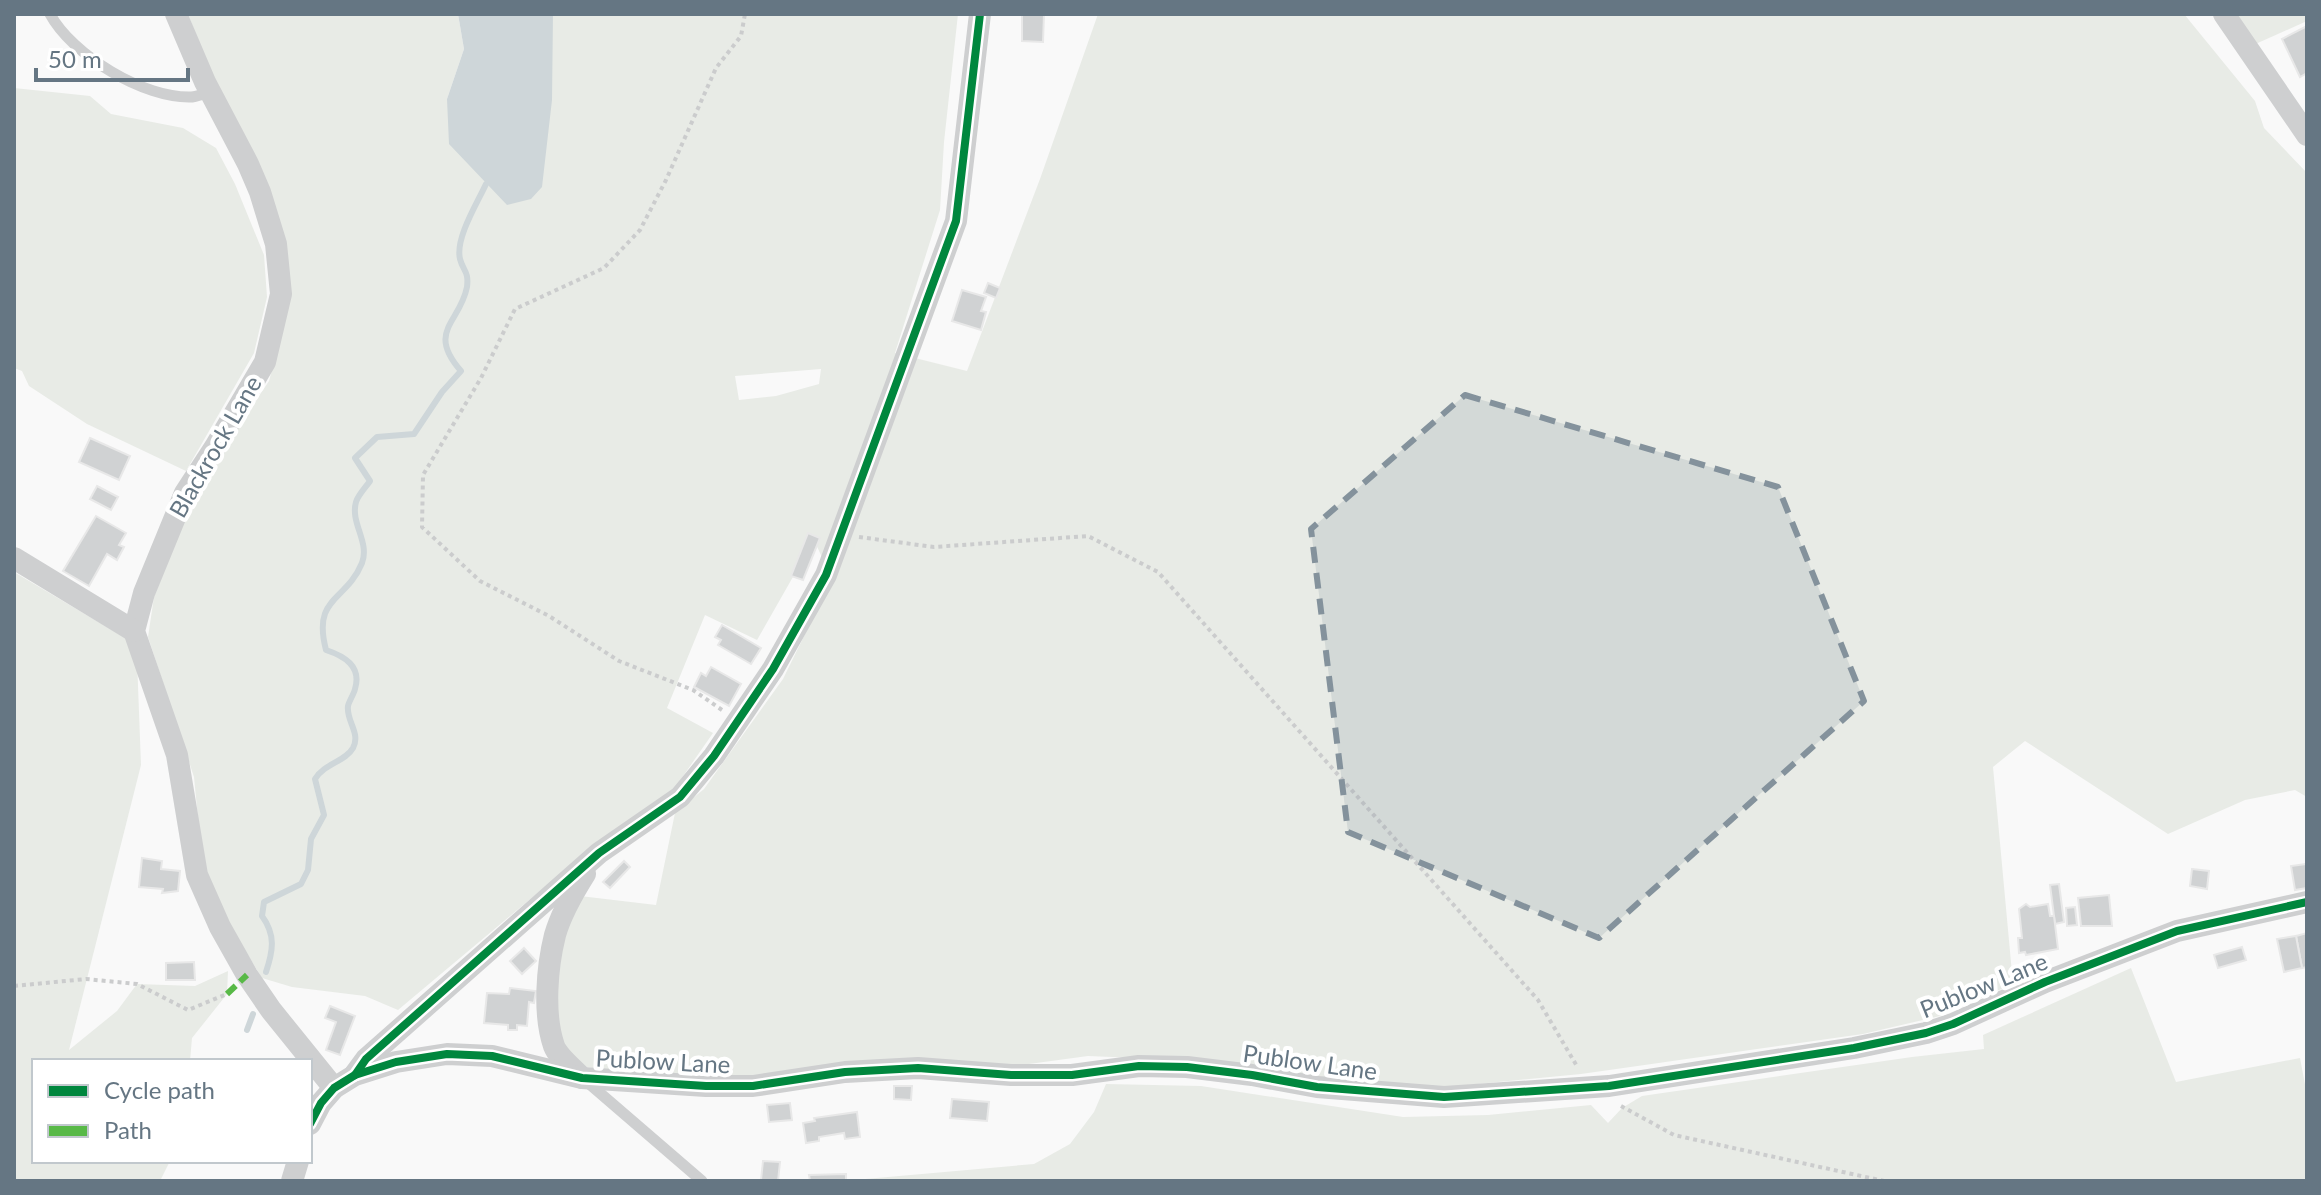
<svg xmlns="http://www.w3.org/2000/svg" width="2321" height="1195" font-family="Lato,sans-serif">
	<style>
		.green { fill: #e8ebe6; fill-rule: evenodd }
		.water { fill: #ced6d9 }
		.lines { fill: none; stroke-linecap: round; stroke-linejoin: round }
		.stream { stroke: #ced6d9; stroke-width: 6 }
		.building { fill: #d0d2d3; stroke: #e8e8e8; stroke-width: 2 }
		.path { stroke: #cbcccd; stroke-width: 4; stroke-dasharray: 4 4; stroke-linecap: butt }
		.lane { stroke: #cecfd0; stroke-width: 11 }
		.street { stroke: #cecfd0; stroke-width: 22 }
		.quiet { stroke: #58b947; stroke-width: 6; stroke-dasharray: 12 6; stroke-linecap: butt }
		.cycleway-casing { stroke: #fff; stroke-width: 13 }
		.cycleway { stroke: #00873e; stroke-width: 8 }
		.marked { fill: #84929c; fill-opacity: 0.2; stroke: #84929c; stroke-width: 6; stroke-dasharray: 16 10; stroke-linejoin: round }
		.labels { text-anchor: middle; stroke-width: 8; stroke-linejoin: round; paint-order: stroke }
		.street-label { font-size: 24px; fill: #657683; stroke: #fff }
	</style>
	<rect width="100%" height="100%" fill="#f9f9f9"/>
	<!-- green -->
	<g class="green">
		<path d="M188,14H458L464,49L447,99L552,27L553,14H958L944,142L940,210L895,353L967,371L1040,179L1098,14H2184L2255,101L2264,128L2307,173V797L2295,790L2245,800L2168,834L2025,741L1993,767L2013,984L1940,1016L1863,1034L1581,1074L1437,1088L1326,1079L1211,1061L1088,1056L1007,1067L751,1077L621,1072L585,1067L563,1046L554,1002L557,955L580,896L656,905L675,813L704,789L783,679L832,579L814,540L757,640L705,615L667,708L713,733L672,792L603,838L398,1010L365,996L292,987L262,978L216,903L203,870L194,777L148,637L154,597L194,494L269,381L288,310L218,91ZM821,369L819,384L776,396L739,400L735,376Z"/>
		<path d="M2231,14H2307V21L2251,46Z"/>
		<path d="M14,88L90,96L111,114L183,128L216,148L235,184L264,255L267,297L254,353L186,471L87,424L29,386L22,371L14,368Z"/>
		<path d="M14,572L127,639L137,659L141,765L69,1050L117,1011L137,984L195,986L228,971L227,994L192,1038L190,1061H34V1161H170L160,1181H14Z"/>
		<path d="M2131,968L2176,1082L2300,1058L2307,1095V1181L854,1180L1034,1164L1070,1144L1094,1112L1106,1084L1201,1086L1403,1117L1488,1115L1591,1105L1608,1123L1622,1108L1642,1096L1912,1057L1984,1049L1983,1035Z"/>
	</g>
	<!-- water -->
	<path class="water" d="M458,14H553L552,100L542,187L531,199L507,205L449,144L447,99L464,49Z"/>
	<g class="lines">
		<!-- stream -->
		<g class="stream">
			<path d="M266,972C273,951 276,935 262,916L264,902L301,884L308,870L311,839L324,815L315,779C325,763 345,762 353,748C361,733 346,721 348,706C349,701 354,694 355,689C362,666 344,656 326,650C312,596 346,602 362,563C370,542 350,523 356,502C358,495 366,487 370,481L355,458L377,437L414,434L442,392L461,371C426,331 460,323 467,287C469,271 463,271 460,259C455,238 478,202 486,184"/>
			<path d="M247,1030L253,1014"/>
		</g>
	</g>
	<!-- building -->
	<g class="building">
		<path d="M1022,14H1044L1043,42L1022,41Z"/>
		<path d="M2307,26V73L2300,77L2282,39Z"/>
		<path d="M988,283L1000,288L996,298L984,293Z"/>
		<path d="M962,290L986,297L981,311L986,312L981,330L952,321Z"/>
		<path d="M90,438L130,456L119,480L79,462Z"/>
		<path d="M97,486L118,497L111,510L90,499Z"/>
		<path d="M96,516L126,533L119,545L124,547L117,560L107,554L89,586L63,571Z"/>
		<path d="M808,533L820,538L803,580L791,576Z"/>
		<path d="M722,625L761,648L751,664L718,645L721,640L715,637Z"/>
		<path d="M711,667L741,684L729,706L694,687L701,673L706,676Z"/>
		<path d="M142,858L162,861L161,869L180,871L178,891L162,893L163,889L139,887Z"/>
		<path d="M624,861L630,867L610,888L603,882Z"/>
		<path d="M2306,864L2307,888L2295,890L2291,866Z"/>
		<path d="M2192,869L2209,871L2207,889L2190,886Z"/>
		<path d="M2059,884L2064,922L2055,924L2050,885Z"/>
		<path d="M2109,895L2112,926H2081L2078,898Z"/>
		<path d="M2026,904L2030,907L2048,904L2050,916H2054L2058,949L2026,955L2025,952L2019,953L2018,938H2022L2019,909Z"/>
		<path d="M2075,907L2077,925L2067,926L2066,908Z"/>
		<path d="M2307,933V967L2302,968L2296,936Z"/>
		<path d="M2296,936L2302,968L2284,972L2277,939Z"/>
		<path d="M2242,947L2246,960L2218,968L2214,955Z"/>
		<path d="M524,948L536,961L522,974L510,961Z"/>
		<path d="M194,962L195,980H166V963Z"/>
		<path d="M510,988L536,991L534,1003L529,1002L527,1026L517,1025V1030H508V1025L484,1023L487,993L509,994Z"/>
		<path d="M330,1006L355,1016L340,1055L326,1050L336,1022L325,1018Z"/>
		<path d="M894,1086H912L911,1100L894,1099Z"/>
		<path d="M952,1099L989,1102L987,1121L950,1118Z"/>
		<path d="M790,1103L792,1120L769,1122L767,1105Z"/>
		<path d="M857,1112L860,1137L845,1139L844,1133L819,1137V1141L806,1143L803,1123L815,1121L814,1118Z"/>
		<path d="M763,1161L780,1162L778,1181L761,1180Z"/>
		<path d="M846,1174V1181H810L809,1175Z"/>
	</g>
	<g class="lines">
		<!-- path -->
		<g class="path">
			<path d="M859,537L934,547L1088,536L1158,572L1538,1000L1578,1068"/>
			<path d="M722,710L693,690L619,661L549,616L480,581L422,527L423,475L481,378L515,309L604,268L640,230L666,180L716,68L741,36L745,14"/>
			<path d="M14,986L86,979L137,984L188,1010L227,994"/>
			<path d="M1621,1106L1674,1135L1884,1181"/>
		</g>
		<!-- lane -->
		<g class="lane">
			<path d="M50,14C72,55 144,99 192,97C198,96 204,94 210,92"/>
			<path d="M586,1081L702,1181"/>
		</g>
		<!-- street -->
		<g class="street">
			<path d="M176,14L205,82L248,164L260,192L276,244L281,294L265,362L215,447L185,493L144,593L134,631L177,755L197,875L220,927L247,975L271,1010L334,1088"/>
			<path d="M2224,14L2307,135"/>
			<path d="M14,558L134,631"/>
			<path d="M355,1074L366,1059L599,853L680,797L714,756L773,669L826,575L956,221L980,14"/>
			<path d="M582,1078C574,1069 558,1057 554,1046C543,1014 547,967 555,935C561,914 573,893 585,874"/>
			<path d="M310,1124L321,1103L334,1088L355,1075L396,1062L447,1054L492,1056L582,1078L706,1086H753L845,1072L918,1068L1011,1075H1072L1139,1066L1187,1067L1252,1075L1317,1087L1444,1097L1609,1086L1854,1048L1926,1033L1953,1024L2045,982L2177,931L2307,902"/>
			<path d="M292,1181L298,1161"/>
		</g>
		<!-- quiet -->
		<path class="quiet" d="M227,994L247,975"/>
		<defs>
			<g id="cycleway">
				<path d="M355,1075L366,1059L599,853L680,797L714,756L773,669L826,575L956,221L980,14"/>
				<path d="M310,1124L321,1103L334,1088L355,1075L396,1062L447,1054L492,1056L582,1078L706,1086H753L845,1072L918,1068L1011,1075H1072L1139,1066L1187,1067L1252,1075L1317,1087L1444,1097L1609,1086L1854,1048L1926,1033L1953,1024L2045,982L2177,931L2307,902"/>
			</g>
		</defs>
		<!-- cycleway casing -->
		<use href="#cycleway" class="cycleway-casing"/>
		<!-- cycleway -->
		<use href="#cycleway" class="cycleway"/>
	</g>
	<!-- marked area -->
	<path class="marked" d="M1465,395L1778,487L1864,701L1599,938L1348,832L1311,529Z"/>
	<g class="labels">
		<!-- street labels -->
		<g class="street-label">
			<text transform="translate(216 447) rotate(-60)" y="8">Blackrock Lane</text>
			<text transform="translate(1984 986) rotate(-22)" y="8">Publow Lane</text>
			<text transform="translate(663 1062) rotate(3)" y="8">Publow Lane</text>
			<text transform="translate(1310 1063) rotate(8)" y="8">Publow Lane</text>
		</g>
	</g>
	<!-- border -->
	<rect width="2321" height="1195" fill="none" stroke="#657683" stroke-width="32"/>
	<!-- legend -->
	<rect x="32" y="1059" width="280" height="104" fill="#ffffff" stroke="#c1c8cd" stroke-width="2"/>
	<rect x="48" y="1085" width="40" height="12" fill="#00873e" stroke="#c1c8cd" stroke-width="2"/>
	<text x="104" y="1099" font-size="24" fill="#657683">Cycle path</text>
	<rect x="48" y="1125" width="40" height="12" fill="#58b947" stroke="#c1c8cd" stroke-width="2"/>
	<text x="104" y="1139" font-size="24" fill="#657683">Path</text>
	<!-- scale -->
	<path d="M36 68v12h152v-12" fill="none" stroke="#657683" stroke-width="4"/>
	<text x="48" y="68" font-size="24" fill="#657683" stroke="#ffffff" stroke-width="6" paint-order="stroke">50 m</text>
</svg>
